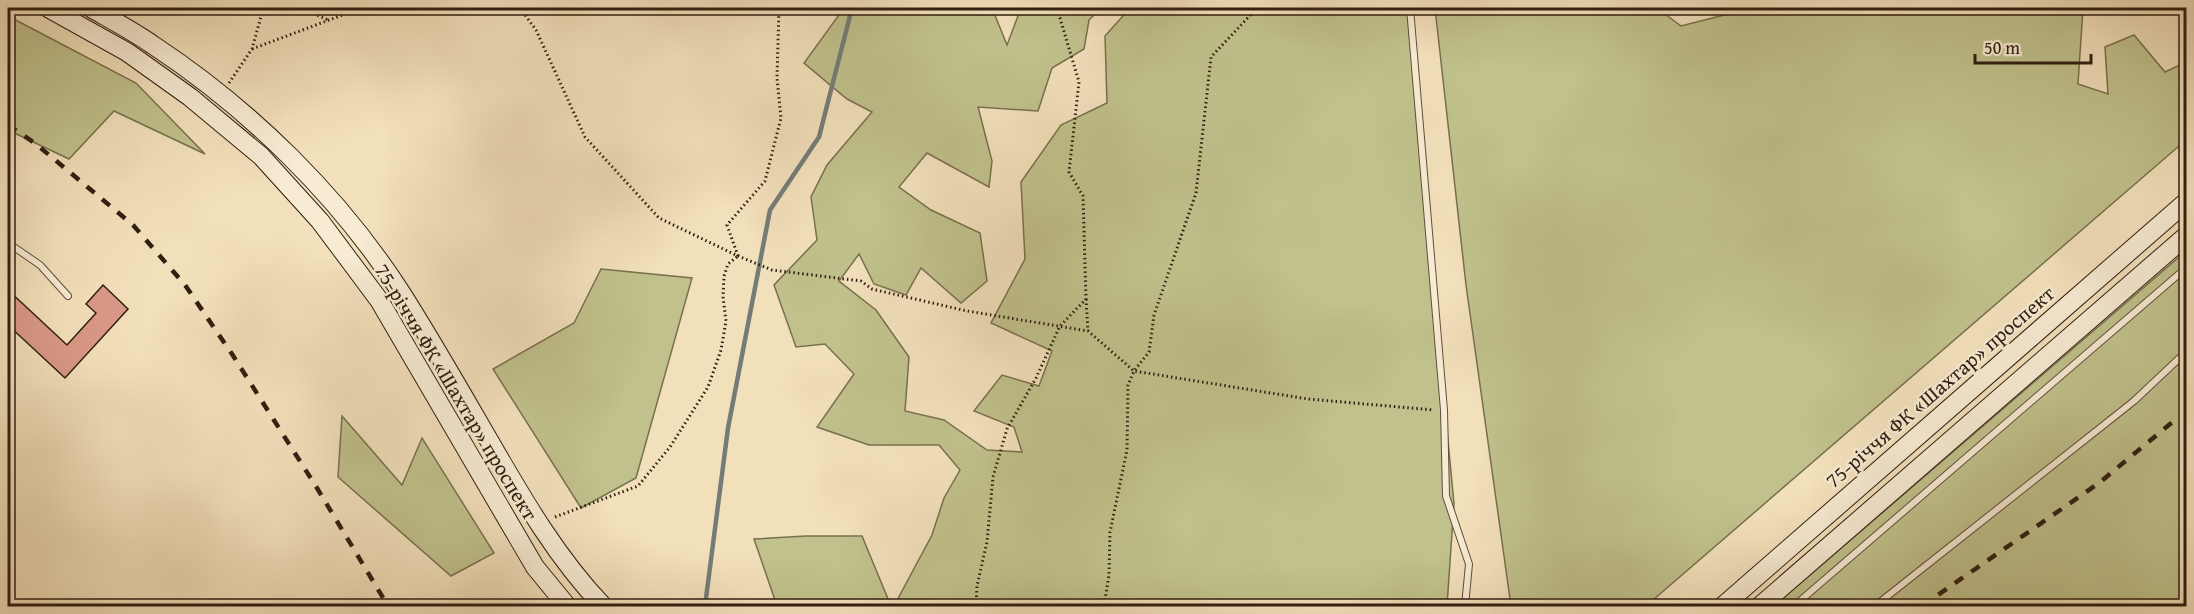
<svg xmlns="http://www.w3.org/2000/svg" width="2194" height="614" font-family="'Gentium Book Plus',serif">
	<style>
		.green { fill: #c0c18c; stroke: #78704e; stroke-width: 1.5 }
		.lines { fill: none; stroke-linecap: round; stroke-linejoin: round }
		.stream { stroke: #757c78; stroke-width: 4.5 }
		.building { fill: #da9988; stroke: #311e11; stroke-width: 1.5 }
		.lane-casing { stroke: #614e3c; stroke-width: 8 }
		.secondary-casing { stroke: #311e11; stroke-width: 20 }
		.path { stroke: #311e11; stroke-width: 3; stroke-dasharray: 1.5 3; stroke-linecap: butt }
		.lane { stroke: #f7ebd3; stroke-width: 6 }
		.secondary { stroke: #f7ebd3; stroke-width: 18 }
		.rail { stroke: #311e11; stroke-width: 4.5; stroke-dasharray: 10 10; stroke-linecap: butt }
		.labels { text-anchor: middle; stroke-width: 4.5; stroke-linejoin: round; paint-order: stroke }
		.street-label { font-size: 21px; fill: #311e11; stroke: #f7ebd3 }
	</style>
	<rect width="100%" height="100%" fill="#f2e0bb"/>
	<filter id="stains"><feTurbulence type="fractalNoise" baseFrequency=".00333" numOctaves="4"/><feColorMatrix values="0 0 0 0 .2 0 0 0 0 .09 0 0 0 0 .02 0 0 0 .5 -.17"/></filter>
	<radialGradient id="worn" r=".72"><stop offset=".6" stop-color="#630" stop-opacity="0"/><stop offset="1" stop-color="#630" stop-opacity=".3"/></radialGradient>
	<!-- green -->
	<g class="green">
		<path d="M844,8H992L1007,45L1021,8H1101L1089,20L1084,49L1052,68L1038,111L978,107L992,161L989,187L927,153L899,187L931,210L980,233L987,281L961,303L921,268L906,295L874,284L859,254L839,281L876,310L909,357L905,411L944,420L987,450L1022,452L1014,427L974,411L1002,375L1039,386L1052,351L991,323L1025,259L1021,182L1061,125L1107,103L1105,36L1130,8H1407L1454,504L1447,606H894L932,535L944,498L960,470L939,445H869L817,427L854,374L825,344L796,347L774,285L817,240L811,197L827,165L872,112L847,99L804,63Z"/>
		<path d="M1435,8H1657L1681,26L1728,14L1733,8H2083L2078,84L2108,94L2105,47L2134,35L2165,72L2186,62V140L1646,606H1511L1466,285Z"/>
		<path d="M8,16L136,83L205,154L114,111L69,159L8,130Z"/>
		<path d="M2186,251V606H1774Z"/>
		<path d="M601,269L692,278L636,478L581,508L493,369L574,323Z"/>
		<path d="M342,416L402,485L422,438L494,553L451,576L338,477Z"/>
		<path d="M806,536H862L891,606H777L754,539Z"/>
	</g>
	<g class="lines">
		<!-- stream -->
		<path class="stream" d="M705,606L728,428L770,210L819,137L852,8"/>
	</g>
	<!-- building -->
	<path class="building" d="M103,285L128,309L65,378L8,325V290L67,345L96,313L86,304Z"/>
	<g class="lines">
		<defs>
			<g id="lane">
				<path d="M1410,8L1444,410L1446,496L1469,564L1465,606"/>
				<path d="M8,243L40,265L68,296"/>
				<path d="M1794,606L2186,268"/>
				<path d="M1875,606L2134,401L2186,352"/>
			</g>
			<g id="secondary">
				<path d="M48,8L127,52L190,97L261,156L320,221L379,300L535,567L567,606"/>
				<path d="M91,8C112,20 133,31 153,45C250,109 339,196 402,294C430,338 457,385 483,430C519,492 554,555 603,606"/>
				<path d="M1723,606L2186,202"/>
				<path d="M1760,606L2186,236"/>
			</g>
		</defs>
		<!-- lane casing -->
		<use href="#lane" class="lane-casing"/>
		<!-- secondary casing -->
		<use href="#secondary" class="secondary-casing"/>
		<!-- path -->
		<g class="path">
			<path d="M301,8L328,20"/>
			<path d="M520,8L536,30L585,137L659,218L738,256L772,270L861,281L872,289L967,311L1088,331L1134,371L1128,385L1127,450L1110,532L1109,575L1104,606"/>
			<path d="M1257,8L1211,57L1196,193L1154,315L1149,352L1134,371L1308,399L1434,410"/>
			<path d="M252,49L361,8"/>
			<path d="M229,83L252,49L262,13L260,8"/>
			<path d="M738,256L727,225L765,181L781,118L777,78L779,8"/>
			<path d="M1086,299L1088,331"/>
			<path d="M555,517L638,486L670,447L708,387L721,350L726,321L723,297L724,276L728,264L738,256"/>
			<path d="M976,606L977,586L987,542L993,477L1007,429L1036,378L1060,326L1086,299L1083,196L1069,172L1079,82L1057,8"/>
		</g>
		<!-- lane -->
		<use href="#lane" class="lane"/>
		<!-- secondary -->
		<use href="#secondary" class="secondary"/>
		<!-- rail -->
		<g class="rail">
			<path d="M8,125L36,144L133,225L185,285L232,354L317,488L388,606"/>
			<path d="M1922,606L2099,483L2170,424L2186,413"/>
		</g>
	</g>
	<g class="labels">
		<!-- street labels -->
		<g class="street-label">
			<text transform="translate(1940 387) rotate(-41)" y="7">75-річчя ФК «Шахтар» проспект</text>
			<text transform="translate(456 392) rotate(59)" y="7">75-річчя ФК «Шахтар» проспект</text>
		</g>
	</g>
	<!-- margin -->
	<rect width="2194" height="614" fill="none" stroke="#f2e0bb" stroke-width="30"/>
	<rect x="9" y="9" width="2176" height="596" fill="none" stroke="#311e11" stroke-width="3"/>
	<rect x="15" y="15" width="2164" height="584" fill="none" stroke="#311e11" stroke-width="1.5"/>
	<!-- scale -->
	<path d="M1975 54v9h116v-9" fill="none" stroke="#311e11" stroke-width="3"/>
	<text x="1984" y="54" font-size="18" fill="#311e11" stroke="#f7ebd3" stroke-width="4.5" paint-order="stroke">50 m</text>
	<rect width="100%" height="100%" filter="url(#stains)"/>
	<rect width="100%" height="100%" fill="url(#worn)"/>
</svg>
